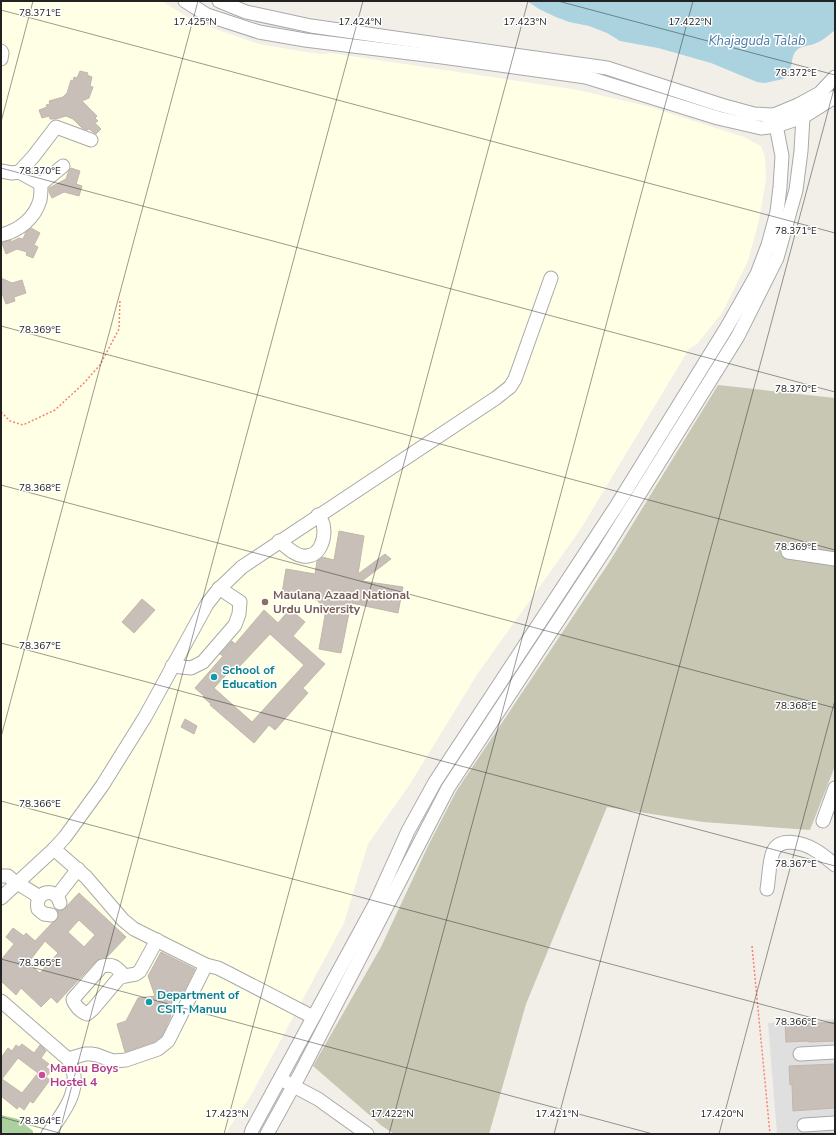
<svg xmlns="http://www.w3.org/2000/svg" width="836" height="1135" font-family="'Nunito Sans',sans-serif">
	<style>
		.residential { fill: #e0dfdf }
		.education { fill: #ffffe5 }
		.construction { fill: #c7c7b4 }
		.forest { fill: #add19e }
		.water { fill: #aad3df }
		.building { fill: #c7bfb8; stroke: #c4b6ab; fill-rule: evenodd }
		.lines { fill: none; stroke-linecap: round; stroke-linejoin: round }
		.minor-casing { stroke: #a9a9a9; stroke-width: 15 }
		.path { stroke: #fa8072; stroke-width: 1.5; stroke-dasharray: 2 2; stroke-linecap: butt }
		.minor { stroke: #fff; stroke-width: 13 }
		.ticks { fill: none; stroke: #222; stroke-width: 1; stroke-opacity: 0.45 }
		.education-dot { fill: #8d6e63; stroke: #fff; stroke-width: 1.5 }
		.culture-dot { fill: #0f9aa8; stroke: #fff; stroke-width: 1.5 }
		.hotel-dot { fill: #d1479c; stroke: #fff; stroke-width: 1.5 }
		.labels { text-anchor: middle; stroke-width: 3; stroke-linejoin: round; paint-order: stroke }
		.education-label { font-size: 12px; font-weight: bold; fill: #785e54; stroke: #fff; text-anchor: start }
		.culture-label { font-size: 12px; font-weight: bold; fill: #0d838f; stroke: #fff; text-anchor: start }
		.hotel-label { font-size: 12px; font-weight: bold; fill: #b23c85; stroke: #fff; text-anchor: start }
		.water-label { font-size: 13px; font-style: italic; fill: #4a7aab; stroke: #fff }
		.ticks-label { font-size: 10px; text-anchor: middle; fill: #222; stroke: #fff; stroke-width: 3; stroke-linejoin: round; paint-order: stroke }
	</style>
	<rect width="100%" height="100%" fill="#f2efe9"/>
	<!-- residential -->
	<path class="residential" d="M835,1019V1134H777L768,1023Z"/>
	<!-- education -->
	<path class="education" d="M1,1H162L189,18L215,29L259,44L306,52L321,54L331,53L578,90L647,106L744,137L761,146L765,157L766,179L759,220L748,261L722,313L698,343L689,349L580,530L478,673L410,784L368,844L344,923L250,1097L225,1134H1Z"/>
	<!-- construction -->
	<path class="construction" d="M718,385L835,398V766L810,830L703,822L607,807L526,1004L489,1134H394L382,1126L313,1066L381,947L429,844L457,790L610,561Z"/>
	<!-- forest -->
	<path class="forest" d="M1,1115L18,1119L33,1131V1134H1Z"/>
	<!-- water -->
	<path class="water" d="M527,1H835V30C828,36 822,41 814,44C808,46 800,46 796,51C789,59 795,71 783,79L765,83L757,82L711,63L658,48L620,41L607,33L589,26L569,22L556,17L539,9Z"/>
	<!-- building -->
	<g class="building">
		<path d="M80,71L88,73L87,75L92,77L90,86L93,87L89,98L82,101L97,116L95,118L98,121L95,123L101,129L96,134L89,129L87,130L82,128L73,119L66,116L56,119H50L49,116L42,118L39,110L47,107L46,105L50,104L49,101L63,97L67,93L71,80L73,81L74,77L77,78Z"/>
		<path d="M71,168L80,171L76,184L82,186L79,196L64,192L52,198L49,192V188L66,179L68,173Z"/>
		<path d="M31,228L40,233L34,245L38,247L33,258L26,255L27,252L17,249L6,254L2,243L11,240V242L19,238L23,239L26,232Z"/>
		<path d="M1,278L12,283L22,280L26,293L14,297L15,301L6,304L1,291Z"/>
		<path d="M339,531L364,536L358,574L385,554L391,559L362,581L403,587L398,613L351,603L341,653L319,649L326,610L317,600L282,593L286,569L315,574L317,561L322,557L334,560Z"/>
		<path d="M142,599L155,610L134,633L122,622Z"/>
		<path d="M290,609L305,622L293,636L325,664L303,688L308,693L275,730L269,725L254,743L210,705L211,704L203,697L204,696L195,688L223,656L220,654L232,641L235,644L264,610L278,623ZM270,634L304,665L252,722L214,688L236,664L239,667Z"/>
		<path d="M185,719L197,726L194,734L181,727Z"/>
		<path d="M79,893L126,937L107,957L101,958L96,961L57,1003L51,997L41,1007L21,988L16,995L1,981V960L14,944L6,937L13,928L24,936L26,933L35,941L52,923L57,920L59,916L57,910H63ZM79,920L95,935L84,947L68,932ZM45,941L58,953L40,973L28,963Z"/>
		<path d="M161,952L195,969L180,999L172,1002L169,1009L171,1016L162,1036L154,1042L125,1052L117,1024L126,1021L138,998L155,996L148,976Z"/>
		<path d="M800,1022V1024L835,1022V1041L809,1042V1041L786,1042L785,1023Z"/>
		<path d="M22,1044L34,1053L40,1045L46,1051L41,1058L49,1064L46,1067L51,1071L46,1077L50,1080L33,1103L30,1101L24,1110L19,1106L17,1109L1,1096V1058L8,1048L12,1051L16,1045L19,1047ZM18,1058L38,1073L22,1093L2,1079Z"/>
		<path d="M835,1064V1108L793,1111L792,1084L790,1085L789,1066Z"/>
	</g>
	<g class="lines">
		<defs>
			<g id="minor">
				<path d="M185,1L207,15L259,32L305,40L442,57L586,77L718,118L761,128L776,126L803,117L835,97"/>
				<path d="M219,1L246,12L311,26L607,68L721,105L754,114L774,115L798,105L820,93L835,77"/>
				<path d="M1,51L2,53L1,59"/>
				<path d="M1,171L12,173L19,172L33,157L56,127L91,140"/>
				<path d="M19,172L41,184"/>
				<path d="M1,235C19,231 35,218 40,200C41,195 41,189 41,184L63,166"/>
				<path d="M279,541C287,547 294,555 303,556C321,558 326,537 323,524C322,521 320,518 318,515"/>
				<path d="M788,552L835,559"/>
				<path d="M172,666L191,668L203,662L235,625L239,614L240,602L219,588"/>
				<path d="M823,821L835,788"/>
				<path d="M54,849L86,877L123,920L134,929L206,965L218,968L230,974L313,1017"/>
				<path d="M1,876H8C17,885 29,889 39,897"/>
				<path d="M767,889C769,879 769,861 773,852C779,836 804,843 815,850C822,854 829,860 835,865"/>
				<path d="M57,896L78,869"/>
				<path d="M1,898L54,849L65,837L102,786L145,717L207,604L218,590L242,567L496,398L510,387L515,379L551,278"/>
				<path d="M51,915L44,914L38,909C34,891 56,886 60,903"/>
				<path d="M125,976C117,969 115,963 102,966L73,999C74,1005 81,1012 87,1014L93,1009L119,978L125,976L136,974L140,971L157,940"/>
				<path d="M1,1001L68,1059C85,1086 64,1112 48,1134"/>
				<path d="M800,1054L835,1052"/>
				<path d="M68,1059L85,1054H91L97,1055L113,1061L126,1060L158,1049L168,1041L206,965"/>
				<path d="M286,1082L318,1099L367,1134"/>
				<path d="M804,1125L835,1123"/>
				<path d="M251,1134L252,1130L375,904L408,831L435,782L617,505L727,327L757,274L768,245L777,212L780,187L782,156L774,115"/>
				<path d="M267,1134L300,1074L448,788L604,551L738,336L777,258L796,190L801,151L803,117L798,105"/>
			</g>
		</defs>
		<!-- minor casing -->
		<use href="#minor" class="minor-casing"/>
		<!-- path -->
		<g class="path">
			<path d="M1,412L10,421L23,425L55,410L83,384L100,365L119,329L120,299"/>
			<path d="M752,946L770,1134"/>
		</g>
		<!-- minor -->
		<use href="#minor" class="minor"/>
	</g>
	<!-- ticks -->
	<path class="ticks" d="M558,1L835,75M1,10L835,233M1,122L33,1M1,168L835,392M1,326L835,550M1,485L835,708M1,643L835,866M1,737L198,1M1,801L835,1024M1,959L653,1134M1,1117L63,1134M59,1134L363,1M224,1134L528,1M389,1134L693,1M554,1134L835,85M719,1134L835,700"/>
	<!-- markers -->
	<circle class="education-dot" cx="265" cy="602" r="4"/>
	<g class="culture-dot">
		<circle cx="214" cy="677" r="4"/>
		<circle cx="149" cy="1002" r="4"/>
	</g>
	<circle class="hotel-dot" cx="42" cy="1075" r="4"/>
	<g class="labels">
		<!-- education labels -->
		<g class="education-label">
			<text x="273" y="599">Maulana Azaad National<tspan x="273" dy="14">Urdu University</tspan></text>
		</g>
		<!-- culture labels -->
		<g class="culture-label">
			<text x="222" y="674">School of<tspan x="222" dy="14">Education</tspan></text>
			<text x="157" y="999">Department of<tspan x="157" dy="14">CSIT, Manuu</tspan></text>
		</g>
		<!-- hotel labels -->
		<g class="hotel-label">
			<text x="50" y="1072">Manuu Boys<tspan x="50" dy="14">Hostel 4</tspan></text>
		</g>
		<!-- water labels -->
		<g class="water-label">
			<text x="757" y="45">Khajaguda Talab</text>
		</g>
	</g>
	<g class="ticks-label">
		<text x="40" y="16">78.371°E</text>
		<text x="195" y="25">17.425°N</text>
		<text x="360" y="25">17.424°N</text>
		<text x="525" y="25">17.423°N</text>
		<text x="690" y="25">17.422°N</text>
		<text x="796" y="76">78.372°E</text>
		<text x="40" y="174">78.370°E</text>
		<text x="796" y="234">78.371°E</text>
		<text x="40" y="333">78.369°E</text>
		<text x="796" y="392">78.370°E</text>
		<text x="40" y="491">78.368°E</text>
		<text x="796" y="550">78.369°E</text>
		<text x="40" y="649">78.367°E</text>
		<text x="796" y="709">78.368°E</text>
		<text x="40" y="807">78.366°E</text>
		<text x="796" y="867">78.367°E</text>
		<text x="40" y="966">78.365°E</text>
		<text x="796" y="1025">78.366°E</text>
		<text x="227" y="1117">17.423°N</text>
		<text x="392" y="1117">17.422°N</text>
		<text x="557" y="1117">17.421°N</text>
		<text x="722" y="1117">17.420°N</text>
		<text x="40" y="1124">78.364°E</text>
	</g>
	<!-- border -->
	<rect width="836" height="1135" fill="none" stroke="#222222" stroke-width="4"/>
</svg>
